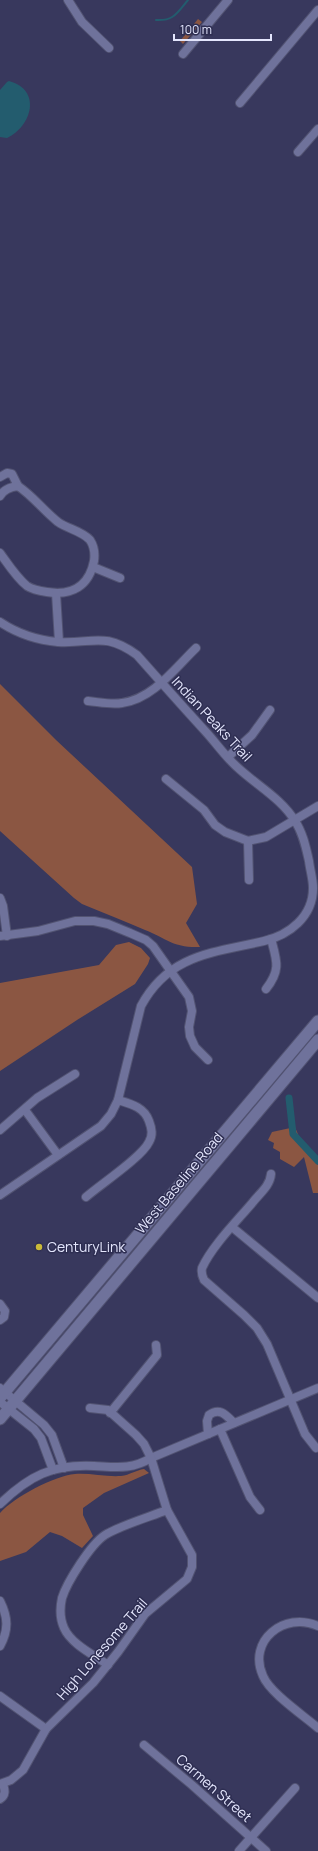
<svg xmlns="http://www.w3.org/2000/svg" width="318" height="1851" font-family="Manrope,sans-serif">
	<style>
		.green { fill: #8b5642 }
		.water { fill: #235c6e }
		.lines { fill: none; stroke-linecap: round; stroke-linejoin: round }
		.stream { stroke: #235c6e; stroke-width: 2 }
		.canal { stroke: #235c6e; stroke-width: 7 }
		.street-casing { stroke: #525372; stroke-width: 10 }
		.secondary-casing { stroke: #525372; stroke-width: 13 }
		.street { stroke: #6f729b; stroke-width: 8 }
		.secondary { stroke: #6f729b; stroke-width: 11 }
		.poi-dot { fill: #caba39; stroke: #2e2e52; stroke-width: 1.5 }
		.labels { text-anchor: middle; stroke-width: 3; stroke-linejoin: round; paint-order: stroke }
		.street-label { font-size: 14px; fill: #e4e6fd; stroke: #2e2e52 }
		.poi-label { font-size: 14px; fill: #e4e6fd; stroke: #2e2e52; text-anchor: start }
	</style>
	<rect width="100%" height="100%" fill="#38385d"/>
	<!-- green -->
	<g class="green">
		<path d="M198,19L202,22L183,44L180,41Z"/>
		<path d="M0,684L56,740L192,867L197,904L186,923L200,947C173,948 168,939 145,930C125,921 103,913 82,904L74,898L0,831Z"/>
		<path d="M129,942L141,948L150,958L148,964L135,984L77,1020L0,1071V983L99,965L116,945Z"/>
		<path d="M295,1127L304,1149L318,1165V1193H313L304,1157L294,1167L280,1159V1152L273,1148L274,1143L268,1140L272,1132Z"/>
		<path d="M144,1469L149,1473L104,1493L83,1508V1515L93,1536L82,1548L62,1536L50,1532L26,1552L0,1561V1513C14,1497 54,1476 75,1474C90,1473 106,1477 121,1476C130,1475 136,1470 144,1469Z"/>
	</g>
	<!-- water -->
	<path class="water" d="M9,81C42,90 32,126 7,138L0,137V90L7,82Z"/>
	<g class="lines">
		<!-- stream -->
		<path class="stream" d="M156,20C174,21 177,13 188,0"/>
		<!-- canal -->
		<path class="canal" d="M289,1098L293,1134L318,1161"/>
		<defs>
			<g id="street">
				<path d="M68,0L82,22L109,48"/>
				<path d="M183,54L228,0"/>
				<path d="M240,103L318,10"/>
				<path d="M298,152L318,129"/>
				<path d="M0,477L7,473L12,474L18,486"/>
				<path d="M0,496C4,489 10,487 18,486C33,496 44,511 58,522C68,529 82,531 90,540C94,546 95,554 94,561C89,586 72,596 47,592C40,591 33,590 27,586C16,577 8,564 0,553"/>
				<path d="M93,567L120,578"/>
				<path d="M56,593L59,642"/>
				<path d="M0,622C18,634 36,640 58,642C93,644 104,631 137,655C160,681 183,707 206,732C216,743 225,756 236,766C256,785 281,798 295,821C303,833 306,848 309,861C310,870 313,879 313,888C313,917 289,935 264,941C213,953 169,954 141,1006L118,1100L111,1114L101,1126L0,1195"/>
				<path d="M88,701C99,702 111,705 122,703C153,699 175,668 196,648"/>
				<path d="M228,757L252,735L270,710"/>
				<path d="M166,779L204,810L215,825L225,832L248,841L266,837L318,806"/>
				<path d="M248,841L249,880"/>
				<path d="M0,898L3,906L7,936"/>
				<path d="M0,936L38,931L75,921H94L108,924L130,933L146,940L153,946L189,997L192,1011L189,1027L190,1036L195,1047L208,1060"/>
				<path d="M266,989C281,970 277,961 271,939"/>
				<path d="M25,1110L58,1155"/>
				<path d="M0,1130L37,1098L75,1074"/>
				<path d="M271,1174C270,1186 260,1193 253,1202C237,1221 212,1246 202,1268C201,1273 202,1276 204,1280L244,1315L257,1328L267,1344L305,1434L316,1448"/>
				<path d="M86,1197C101,1184 142,1157 149,1142C153,1135 152,1129 149,1121C144,1107 131,1104 118,1100"/>
				<path d="M232,1227L318,1298"/>
				<path d="M0,1304L5,1311L4,1317L0,1320"/>
				<path d="M0,1388L44,1425L52,1435L64,1468"/>
				<path d="M0,1402L34,1429L41,1438L53,1470"/>
				<path d="M110,1413L157,1355L156,1345"/>
				<path d="M220,1429L250,1497L260,1510"/>
				<path d="M208,1434L207,1421L209,1415C220,1407 226,1415 234,1423"/>
				<path d="M0,1504C29,1476 52,1464 94,1466C116,1467 131,1470 151,1458L318,1388"/>
				<path d="M0,1601C8,1617 9,1630 0,1646"/>
				<path d="M318,1626C284,1611 247,1641 263,1676C270,1693 303,1715 318,1728"/>
				<path d="M108,1665C94,1655 71,1644 64,1628C60,1619 60,1607 62,1598C67,1582 91,1544 105,1535C119,1526 149,1517 167,1510"/>
				<path d="M0,1696L46,1729"/>
				<path d="M144,1745L192,1785L266,1851"/>
				<path d="M0,1784L11,1780L23,1770L46,1729L93,1683L118,1652L145,1614L187,1579L192,1567V1555L167,1510L151,1458L144,1444L136,1435L108,1410L90,1408"/>
				<path d="M0,1799C6,1795 5,1790 3,1784"/>
				<path d="M239,1851L295,1788"/>
			</g>
			<g id="secondary">
				<path d="M0,1398L318,1021"/>
				<path d="M0,1419L318,1040"/>
			</g>
		</defs>
		<!-- street casing -->
		<use href="#street" class="street-casing"/>
		<!-- secondary casing -->
		<use href="#secondary" class="secondary-casing"/>
		<!-- street -->
		<use href="#street" class="street"/>
		<!-- secondary -->
		<use href="#secondary" class="secondary"/>
	</g>
	<!-- markers -->
	<circle class="poi-dot" cx="39" cy="1247" r="4"/>
	<g class="labels">
		<!-- street labels -->
		<g class="street-label">
			<text transform="translate(212 719) rotate(47)" y="5">Indian Peaks Trail</text>
			<text transform="translate(179 1183) rotate(-50)" y="5">West Baseline Road</text>
			<text transform="translate(102 1649) rotate(-49)" y="5">High Lonesome Trail</text>
			<text transform="translate(214 1788) rotate(41)" y="5">Carmen Street</text>
		</g>
		<!-- poi labels -->
		<g class="poi-label">
			<text x="47" y="1252">CenturyLink</text>
		</g>
	</g>
	<!-- scale -->
	<path d="M174 34v6h97v-6" fill="none" stroke="#e4e6fd" stroke-width="2"/>
	<text x="180" y="34" font-size="12" fill="#e4e6fd" stroke="#2e2e52" stroke-width="3" paint-order="stroke">100 m</text>
</svg>
